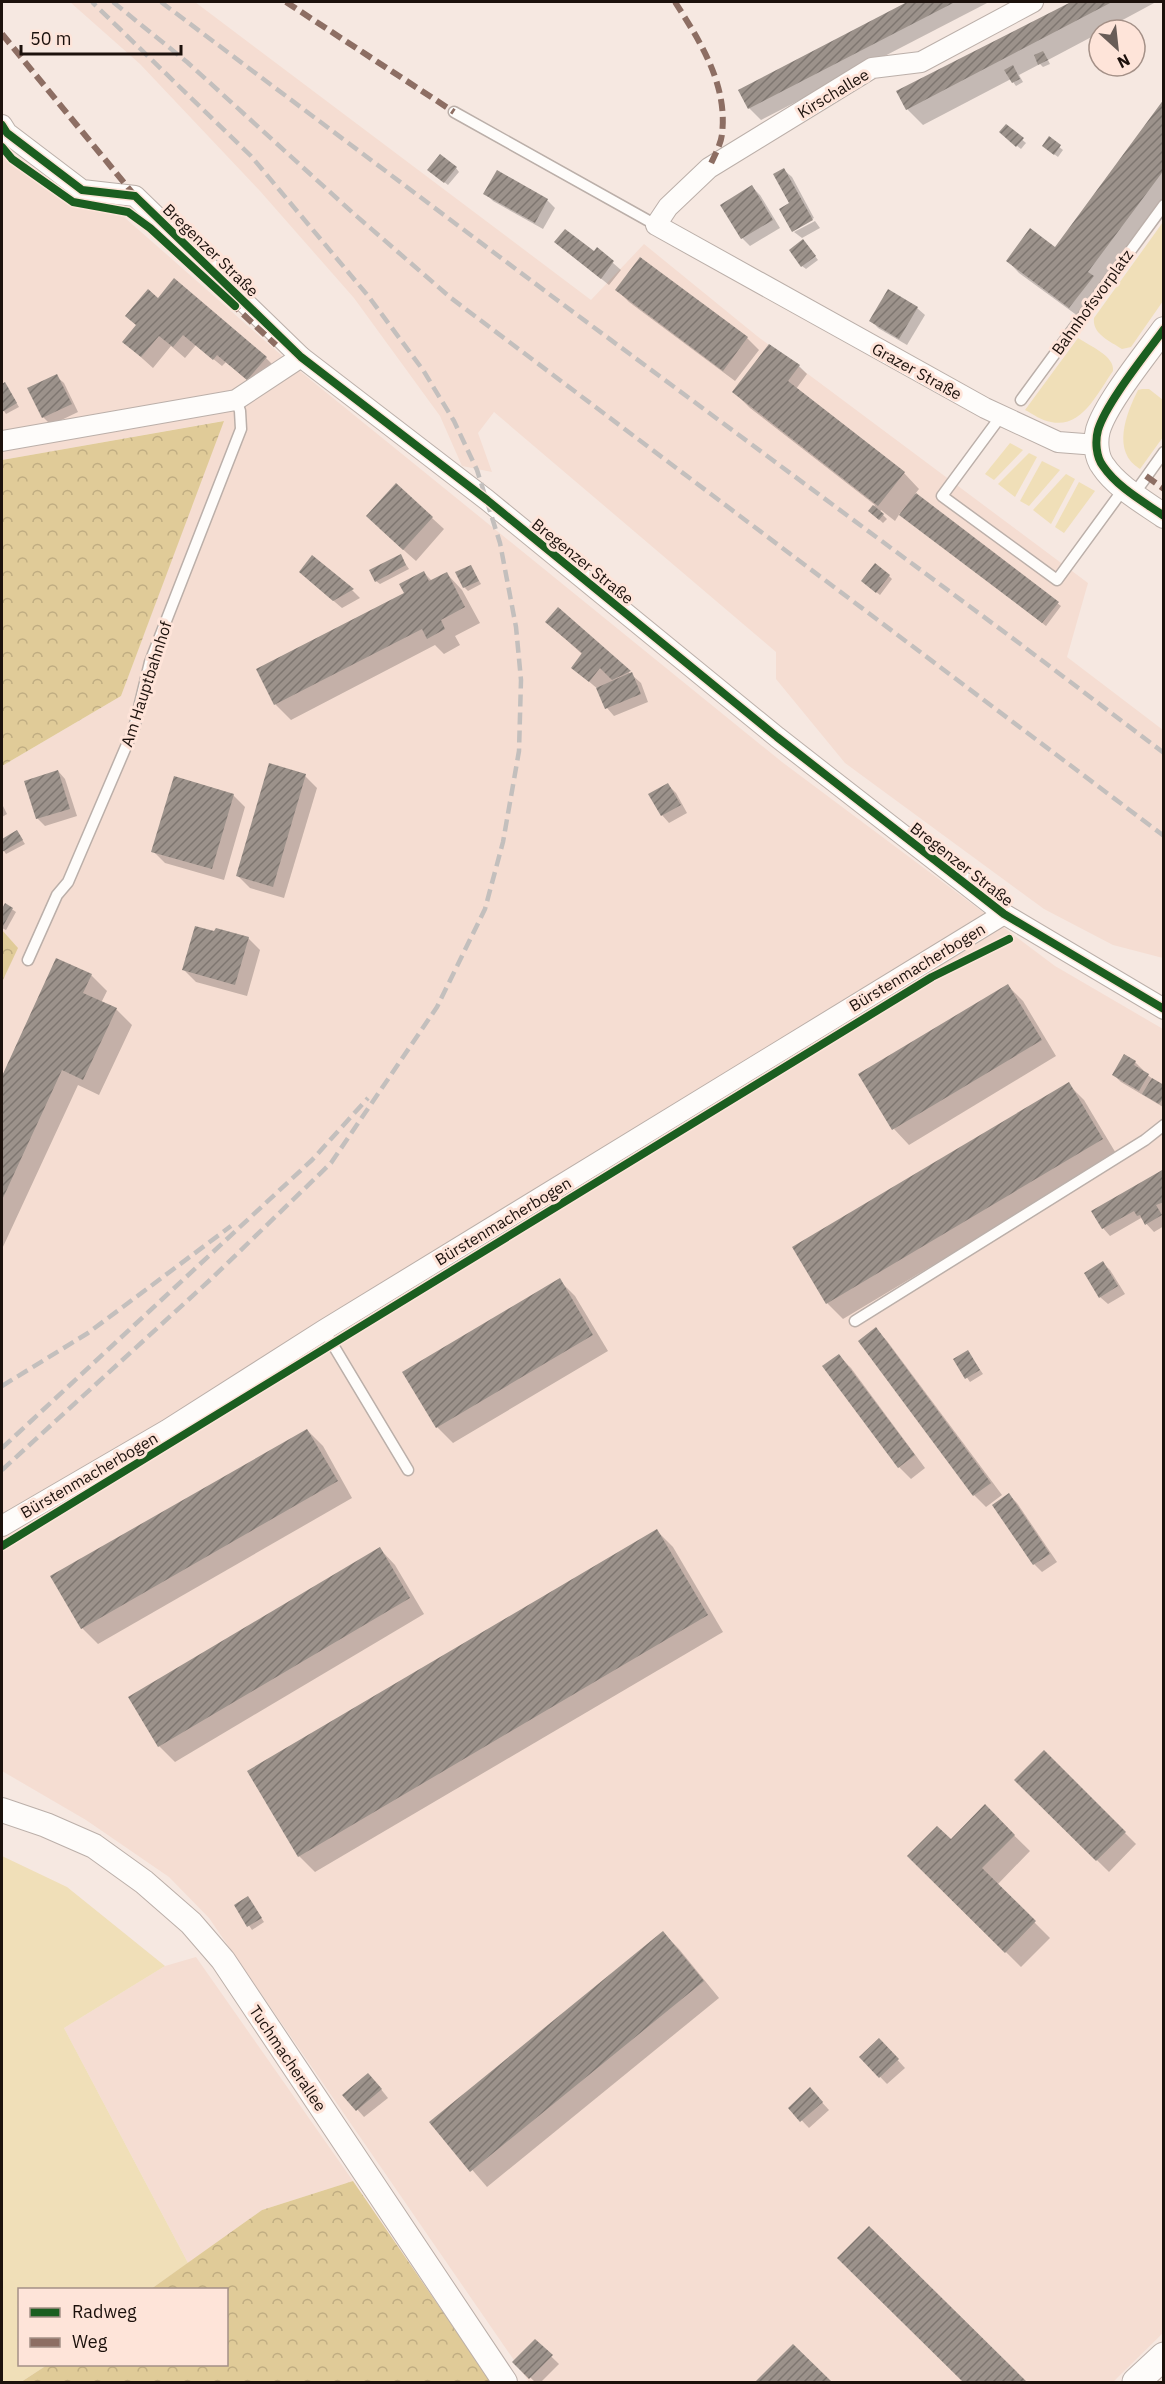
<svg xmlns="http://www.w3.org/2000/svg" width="1165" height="2384" font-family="'IBM Plex Sans',sans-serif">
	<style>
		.built { fill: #f5ddd2 }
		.green { fill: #f0dfb8 }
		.forest { fill: url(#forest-crowns) }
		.shadow { fill: #0003 }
		.building { fill: url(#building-hatch) }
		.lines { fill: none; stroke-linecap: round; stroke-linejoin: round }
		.service-casing { stroke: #bbafa9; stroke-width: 13 }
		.minor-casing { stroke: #bbafa9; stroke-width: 22 }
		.tertiary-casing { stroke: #bbafa9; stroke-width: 26 }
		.secondary-casing { stroke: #bbafa9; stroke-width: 29 }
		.service { stroke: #fefcfa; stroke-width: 10 }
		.minor { stroke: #fefcfa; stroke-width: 20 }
		.tertiary { stroke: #fefcfa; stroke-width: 24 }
		.secondary { stroke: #fefcfa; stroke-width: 27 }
		.rail { stroke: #c3bfbd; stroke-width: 4.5; stroke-dasharray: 12 6; stroke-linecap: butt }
		.quiet { stroke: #8d6e63; stroke-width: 6; stroke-dasharray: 12 6; stroke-linecap: butt }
		.cycleway-casing { stroke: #fee4d9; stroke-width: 11 }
		.cycleway { stroke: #1b5e20; stroke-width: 8 }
		.labels { text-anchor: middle; stroke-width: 6; stroke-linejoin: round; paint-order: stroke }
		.street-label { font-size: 16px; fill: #1c110c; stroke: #fee4d9 }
	</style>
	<defs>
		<pattern id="forest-crowns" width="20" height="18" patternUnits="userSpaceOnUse" patternTransform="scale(1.5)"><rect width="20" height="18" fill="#e0cb98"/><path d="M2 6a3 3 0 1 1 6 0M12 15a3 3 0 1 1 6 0" fill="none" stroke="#c0ad82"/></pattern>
		<pattern id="building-hatch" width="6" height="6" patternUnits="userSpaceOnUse" patternTransform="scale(1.5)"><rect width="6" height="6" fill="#9c928b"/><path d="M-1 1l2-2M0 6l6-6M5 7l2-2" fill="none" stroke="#7e7670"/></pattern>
	</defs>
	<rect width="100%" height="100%" fill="#f6e8e1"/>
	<!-- built -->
	<g class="built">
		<path d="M70,2H195L591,300L644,244L757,336L1088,583L1067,657L1163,730V958L1113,945L1044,909L845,763L776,679V652L494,412L478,433L492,472L462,466L440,416L354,298L260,191L140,64Z"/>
		<path d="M2,153L8,160L70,205L124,217L296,368L782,762L1055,966L1163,1029L1164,2332L1113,2382H529L209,1918L169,1877L86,1820L2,1771V982L17,948L2,930V766L121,696L223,421L2,460Z"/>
		<path d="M196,1957L353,2181L262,2210L188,2263L64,2028L165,1966Z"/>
	</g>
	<!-- green -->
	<g class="green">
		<path d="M1163,222V301L1131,347L1122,349C1110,341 1092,334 1094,318Z"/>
		<path d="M1078,338C1090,346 1115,356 1113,371C1098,392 1082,429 1051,422C1042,421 1033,414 1025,410Z"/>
		<path d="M1142,389H1149L1163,400V437L1140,469C1111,452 1126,414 1138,390Z"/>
		<path d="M1010,443L1023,450L994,480L985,474Z"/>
		<path d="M1029,453L1037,457L1015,497L998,484Z"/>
		<path d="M1042,461L1060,470L1029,506L1020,501Z"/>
		<path d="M1066,474L1075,479L1051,524L1033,510Z"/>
		<path d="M1079,482L1095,491L1064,533L1055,527Z"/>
		<path d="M2,1856L67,1887L165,1966L64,2028L188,2263L151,2289L20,2290V2364L47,2365L21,2382H2Z"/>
	</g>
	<!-- forest -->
	<g class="forest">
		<path d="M224,421L121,696L2,766V460Z"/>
		<path d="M2,930L18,948L2,982Z"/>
		<path d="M353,2181L491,2382H21L47,2365L226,2364V2290L151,2289L262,2210Z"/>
	</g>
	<!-- shadow -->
	<g class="shadow">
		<path d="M911,2H989L761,120L749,108L740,90Z"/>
		<path d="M1074,2H1156L1104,30H1099V33L1048,60L1050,64L1043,67L1040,64L1019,75L1023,82L1016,86L1011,79L923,125L907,109L1051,14Z"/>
		<path d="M1164,102V207L1082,319L1019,273L1008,261L1055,249Z"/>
		<path d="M1006,126L1026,143L1021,149L1004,135Z"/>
		<path d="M1049,139L1063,150L1058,157L1047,149Z"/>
		<path d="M456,168L459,172L448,185L433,173Z"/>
		<path d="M784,170L792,177L814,218L793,229V231L781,209L791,204Z"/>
		<path d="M497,172L547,200L555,208L543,229L493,201L485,193Z"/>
		<path d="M752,187L760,195L780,228L750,246L742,238L722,205Z"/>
		<path d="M815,221L820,228L802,238L794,232Z"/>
		<path d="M556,242L594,253L597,249L621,270L609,285Z"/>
		<path d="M806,244L818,260L806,269L802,266Z"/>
		<path d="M617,290L747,338L759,350L735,381L629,302Z"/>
		<path d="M158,300L266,358L273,365L255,387L226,362L222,366L196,345L185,358L171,346L153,368L124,342Z"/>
		<path d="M917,308L925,315L907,345L878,328L871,320Z"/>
		<path d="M799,366L807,374L796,389L904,473L919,489L915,494L1061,606L1046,626L900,513L895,521L881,510L880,512L887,519L883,523L870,511L875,505L750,408L734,392Z"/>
		<path d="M56,376L64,383L78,412L51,425L43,417L29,389Z"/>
		<path d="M5,384L19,407L6,414L2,408V386Z"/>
		<path d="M432,518L444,529L416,561L379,528Z"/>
		<path d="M400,556L409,569L380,584L376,581Z"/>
		<path d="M312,557L353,591L360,598L342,608L309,580Z"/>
		<path d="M471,567L481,584L468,591L464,587Z"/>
		<path d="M424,573L432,581L447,574L462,590L480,623L455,636L460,645L444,654L435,645L291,720L275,704L406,594Z"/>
		<path d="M889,576L892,579L880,595L866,584Z"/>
		<path d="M558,609L641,683L648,702L614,716L607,708L599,690L573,668L583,655L547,622Z"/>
		<path d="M58,771L65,779L77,816L45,826L37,818Z"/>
		<path d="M305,776L317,788L284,898L250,888L238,876Z"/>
		<path d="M668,785L676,793L687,813L669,823L662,815Z"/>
		<path d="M233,795L245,807L224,880L165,863L153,851Z"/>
		<path d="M2,804L7,814L2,817Z"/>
		<path d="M17,832L25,844L6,854L2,848V841Z"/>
		<path d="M6,905L16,912L6,930L2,928V912Z"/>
		<path d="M248,938L260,950L247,996L196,982L184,970Z"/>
		<path d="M57,960L91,975L107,991L101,1003L116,1009L132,1025L99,1095L78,1085L2,1249V1079Z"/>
		<path d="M1007,985L1023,1001L1056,1056L909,1145L894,1129Z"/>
		<path d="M1135,1062L1143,1070L1142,1071L1164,1087L1163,1107L1121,1082L1114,1075Z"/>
		<path d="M1068,1084L1084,1100L1117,1155L843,1319L827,1303L794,1248Z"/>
		<path d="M1164,1170V1226L1154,1232L1141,1218L1110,1236L1103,1228Z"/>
		<path d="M1103,1263L1110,1270L1125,1294L1108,1304L1100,1297Z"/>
		<path d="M559,1280L575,1296L608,1351L453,1443L437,1427Z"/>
		<path d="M876,1329L887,1341L1002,1495L986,1507L974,1495L860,1341Z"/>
		<path d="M968,1352L983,1374L970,1382L955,1360Z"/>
		<path d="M839,1356L851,1368L925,1468L911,1479L899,1467Z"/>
		<path d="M307,1430L323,1446L352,1498L98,1644L82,1628Z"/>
		<path d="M1009,1495L1017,1503L1057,1562L1042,1572L1034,1564L994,1506Z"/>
		<path d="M657,1531L673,1547L723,1632L315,1872L299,1856Z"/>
		<path d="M380,1549L395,1565L424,1614L175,1762L159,1746Z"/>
		<path d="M1044,1752L1136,1844L1109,1872L1016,1780Z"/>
		<path d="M985,1807L1030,1851L997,1885L1050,1938L1021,1967L909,1856L951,1841Z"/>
		<path d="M248,1898L264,1922L252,1930L236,1906Z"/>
		<path d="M663,1933L679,1949L719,1998L487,2187L432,2123Z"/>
		<path d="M879,2040L905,2068L887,2084L861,2057Z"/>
		<path d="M376,2083L388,2098L364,2117L357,2109Z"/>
		<path d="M817,2097L829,2110L809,2128L790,2108Z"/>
		<path d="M869,2228L1024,2382H965L855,2274Z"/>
		<path d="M535,2341L559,2364L541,2382H535L514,2362Z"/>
		<path d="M793,2346L809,2361L830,2382H757Z"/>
	</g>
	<!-- building -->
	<g class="building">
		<path d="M907,2H955L748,109L738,90Z"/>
		<path d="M1071,2H1112L906,110L896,91Z"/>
		<path d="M1043,51L1048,60L1038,65L1034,55Z"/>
		<path d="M1013,65L1020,79L1012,83L1004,70Z"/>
		<path d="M1164,99V170L1088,272L1094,276L1069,308L1006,261L1030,228L1055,247Z"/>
		<path d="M1006,124L1024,138L1016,147L999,132Z"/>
		<path d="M1049,136L1061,145L1054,155L1042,146Z"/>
		<path d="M440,154L457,167L444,183L427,170Z"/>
		<path d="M784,168L813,220L792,232L779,209L789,203L773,174Z"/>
		<path d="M497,170L548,199L535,223L483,194Z"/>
		<path d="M752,185L773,220L741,239L720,205Z"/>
		<path d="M565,229L594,251L597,247L614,261L601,279L554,242Z"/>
		<path d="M803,239L816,256L801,267L789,250Z"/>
		<path d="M640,257L748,337L723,371L615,290Z"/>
		<path d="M174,278L267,357L247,380L217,355L213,360L183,335L173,347L159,336L141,357L122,342L136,325L125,316L148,289L158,298Z"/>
		<path d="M888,289L918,307L899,339L869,321Z"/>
		<path d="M769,344L800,365L788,381L905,472L878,506L732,392Z"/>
		<path d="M57,374L72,404L42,418L27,388Z"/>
		<path d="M5,382L17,403L2,412V384Z"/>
		<path d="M396,483L433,517L403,550L366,516Z"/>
		<path d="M916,493L1059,602L1042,623L899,515Z"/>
		<path d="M873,505L884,514L879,520L868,511Z"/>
		<path d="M401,554L406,565L375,582L369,570Z"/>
		<path d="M312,555L354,589L333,601L299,572Z"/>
		<path d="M875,563L890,575L876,593L861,581Z"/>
		<path d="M471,565L479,581L463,588L455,572Z"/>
		<path d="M424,571L429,581L447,572L465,607L441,620L445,629L427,639L422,629L274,705L256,669L404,593L399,584Z"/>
		<path d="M558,607L631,671L612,680L600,668L589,682L571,668L582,653L545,622Z"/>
		<path d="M632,672L641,694L605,709L596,688Z"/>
		<path d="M269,763L306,774L273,887L236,876Z"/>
		<path d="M58,770L70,809L36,819L24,781Z"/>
		<path d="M174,776L234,794L212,869L151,852Z"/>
		<path d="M668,783L681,805L661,816L648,794Z"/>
		<path d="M17,830L23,840L2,852V839Z"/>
		<path d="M5,903L13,908L2,928V909Z"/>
		<path d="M195,926L214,931L216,928L249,937L235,985L182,970Z"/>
		<path d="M56,958L92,974L83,993L117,1008L83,1080L62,1070L2,1200V1076Z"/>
		<path d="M1008,984L1042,1040L892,1130L858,1074Z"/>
		<path d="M1124,1054L1136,1061L1134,1065L1149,1074L1139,1091L1112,1075Z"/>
		<path d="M1152,1078L1164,1085V1097L1159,1104L1142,1094Z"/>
		<path d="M1069,1082L1103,1139L826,1304L792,1247Z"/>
		<path d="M1164,1169V1202L1156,1205L1162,1215L1145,1225L1140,1215L1137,1216L1134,1211L1102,1229L1091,1211Z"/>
		<path d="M1103,1261L1118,1286L1099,1298L1084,1273Z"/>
		<path d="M560,1278L593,1335L436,1428L402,1372Z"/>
		<path d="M876,1327L991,1483L973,1496L858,1341Z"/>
		<path d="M968,1350L980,1370L965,1379L953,1359Z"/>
		<path d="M839,1354L915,1455L898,1468L822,1366Z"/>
		<path d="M307,1429L338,1481L81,1629L50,1576Z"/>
		<path d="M1009,1493L1050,1554L1033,1565L992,1505Z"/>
		<path d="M657,1529L708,1615L298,1857L247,1771Z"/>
		<path d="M380,1547L410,1598L158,1747L128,1697Z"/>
		<path d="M1044,1750L1126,1832L1096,1861L1014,1780Z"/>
		<path d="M985,1804L1015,1835L982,1868L1036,1921L1005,1953L907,1856L937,1826L951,1839Z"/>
		<path d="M248,1896L262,1918L247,1927L234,1905Z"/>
		<path d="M663,1931L704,1981L470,2172L429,2122Z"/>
		<path d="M879,2038L899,2059L879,2078L859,2057Z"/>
		<path d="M368,2073L382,2089L356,2111L342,2095Z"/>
		<path d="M810,2087L823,2102L800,2122L788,2108Z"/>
		<path d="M869,2226L1027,2382H963L837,2258Z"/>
		<path d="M535,2339L553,2355L529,2379L512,2362Z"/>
		<path d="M793,2344L832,2382H755Z"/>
	</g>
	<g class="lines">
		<defs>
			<g id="service">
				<path d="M454,112L656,225"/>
				<path d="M1021,400L1164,205"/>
				<path d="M1001,416L942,496L1057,580L1125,487"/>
				<path d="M1134,494L1164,452"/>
				<path d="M28,960L57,895L68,882L134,728L150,662L241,429L240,411L236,400"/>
				<path d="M855,1321L1145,1140L1164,1125"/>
				<path d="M324,1330L408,1470"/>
			</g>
			<g id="minor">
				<path d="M1033,2L921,62L872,68L709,168L668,207L656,225L985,408L1058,442L1097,445"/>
				<path d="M2,125L7,133L82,190L135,196L301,357L487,500L777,737L1004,914L1164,1009"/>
				<path d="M2,441L236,400L301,357"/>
				<path d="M2,1526L167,1430L324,1330L1004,914"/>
			</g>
			<g id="tertiary">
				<path d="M1164,329C1146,354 1106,403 1098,430C1095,441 1096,457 1103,466C1117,487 1144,502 1164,516"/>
				<path d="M2,1810L46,1825L94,1846L144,1882L191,1923L223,1960L505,2382"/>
			</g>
			<path id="secondary" d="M1136,2382L1164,2356"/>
		</defs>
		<!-- service casing -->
		<use href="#service" class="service-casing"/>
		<!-- minor casing -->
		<use href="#minor" class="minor-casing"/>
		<!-- tertiary casing -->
		<use href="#tertiary" class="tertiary-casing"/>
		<!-- secondary casing -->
		<use href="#secondary" class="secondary-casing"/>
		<!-- service -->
		<use href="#service" class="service"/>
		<!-- minor -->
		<use href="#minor" class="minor"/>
		<!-- tertiary -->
		<use href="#tertiary" class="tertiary"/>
		<!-- secondary -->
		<use href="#secondary" class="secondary"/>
		<!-- rail -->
		<g class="rail">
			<path d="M113,2L187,62L353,213L451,298L1164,836"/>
			<path d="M161,2L553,297L1019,643L1164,753"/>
			<path d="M2,1386L88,1333L231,1226"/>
			<path d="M2,1448L312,1160L368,1098"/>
			<path d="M2,1470L211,1279L331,1163L437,1007L485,909L503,842L519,751L521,680L516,627L500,543L477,470L454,421L423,370L369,297L251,156L92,2"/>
		</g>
		<!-- quiet -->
		<g class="quiet">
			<path d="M286,2L454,112"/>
			<path d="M675,2C700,41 728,85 722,134C721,145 713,158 709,168"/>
			<path d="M2,34L135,196"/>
			<path d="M230,302L276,345"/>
			<path d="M1146,476L1164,489"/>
		</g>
		<defs>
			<g id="cycleway">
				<path d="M2,125L7,133L82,190L135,196L301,357L487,500L777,737L1004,914L1164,1009"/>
				<path d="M2,147L12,159L73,202L128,212L150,228L235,306"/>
				<path d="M1164,329C1146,354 1106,403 1098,430C1095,441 1096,457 1103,466C1117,487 1144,502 1164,516"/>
				<path d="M2,1546L932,977L1009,939"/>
			</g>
		</defs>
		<!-- cycleway casing -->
		<use href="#cycleway" class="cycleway-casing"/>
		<!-- cycleway -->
		<use href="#cycleway" class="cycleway"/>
	</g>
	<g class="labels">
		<!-- street labels -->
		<g class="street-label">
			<text transform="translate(833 93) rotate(-31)" y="6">Kirschallee</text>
			<text transform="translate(211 250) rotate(44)" y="6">Bregenzer Straße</text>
			<text transform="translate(1092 302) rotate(-54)" y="6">Bahnhofsvorplatz</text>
			<text transform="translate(917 371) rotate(29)" y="6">Grazer Straße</text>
			<text transform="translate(583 561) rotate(39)" y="6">Bregenzer Straße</text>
			<text transform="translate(146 684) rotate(-72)" y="6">Am Hauptbahnhof</text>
			<text transform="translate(962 864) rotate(38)" y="6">Bregenzer Straße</text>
			<text transform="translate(917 967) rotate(-31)" y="6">Bürstenmacherbogen</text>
			<text transform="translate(503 1221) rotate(-31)" y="6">Bürstenmacherbogen</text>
			<text transform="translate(89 1475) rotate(-30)" y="6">Bürstenmacherbogen</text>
			<text transform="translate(288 2058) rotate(56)" y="6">Tuchmacherallee</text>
		</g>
	</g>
	<!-- border -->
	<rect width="1165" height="2384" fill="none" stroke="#1c110c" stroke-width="6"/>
	<!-- legend -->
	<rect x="18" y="2288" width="210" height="78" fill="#fee4d9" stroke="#a49087" stroke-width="1.5"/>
	<rect x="30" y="2308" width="30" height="9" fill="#1b5e20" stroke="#a49087" stroke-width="1.5"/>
	<text x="72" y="2318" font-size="18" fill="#1c110c">Radweg</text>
	<rect x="30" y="2338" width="30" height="9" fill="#8d6e63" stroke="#a49087" stroke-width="1.5"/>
	<text x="72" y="2348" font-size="18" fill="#1c110c">Weg</text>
	<!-- north arrow -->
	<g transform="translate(1117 48) rotate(153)"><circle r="28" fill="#fee4d9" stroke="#a49087" stroke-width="1.5"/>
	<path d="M0-4.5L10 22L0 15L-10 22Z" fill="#685c57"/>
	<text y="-9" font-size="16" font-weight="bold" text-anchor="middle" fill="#1c110c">N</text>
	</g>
	<!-- scale -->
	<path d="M21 45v9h160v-9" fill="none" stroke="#1c110c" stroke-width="3"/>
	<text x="30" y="45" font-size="18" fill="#1c110c" stroke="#fee4d9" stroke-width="4.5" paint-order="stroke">50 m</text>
</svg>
